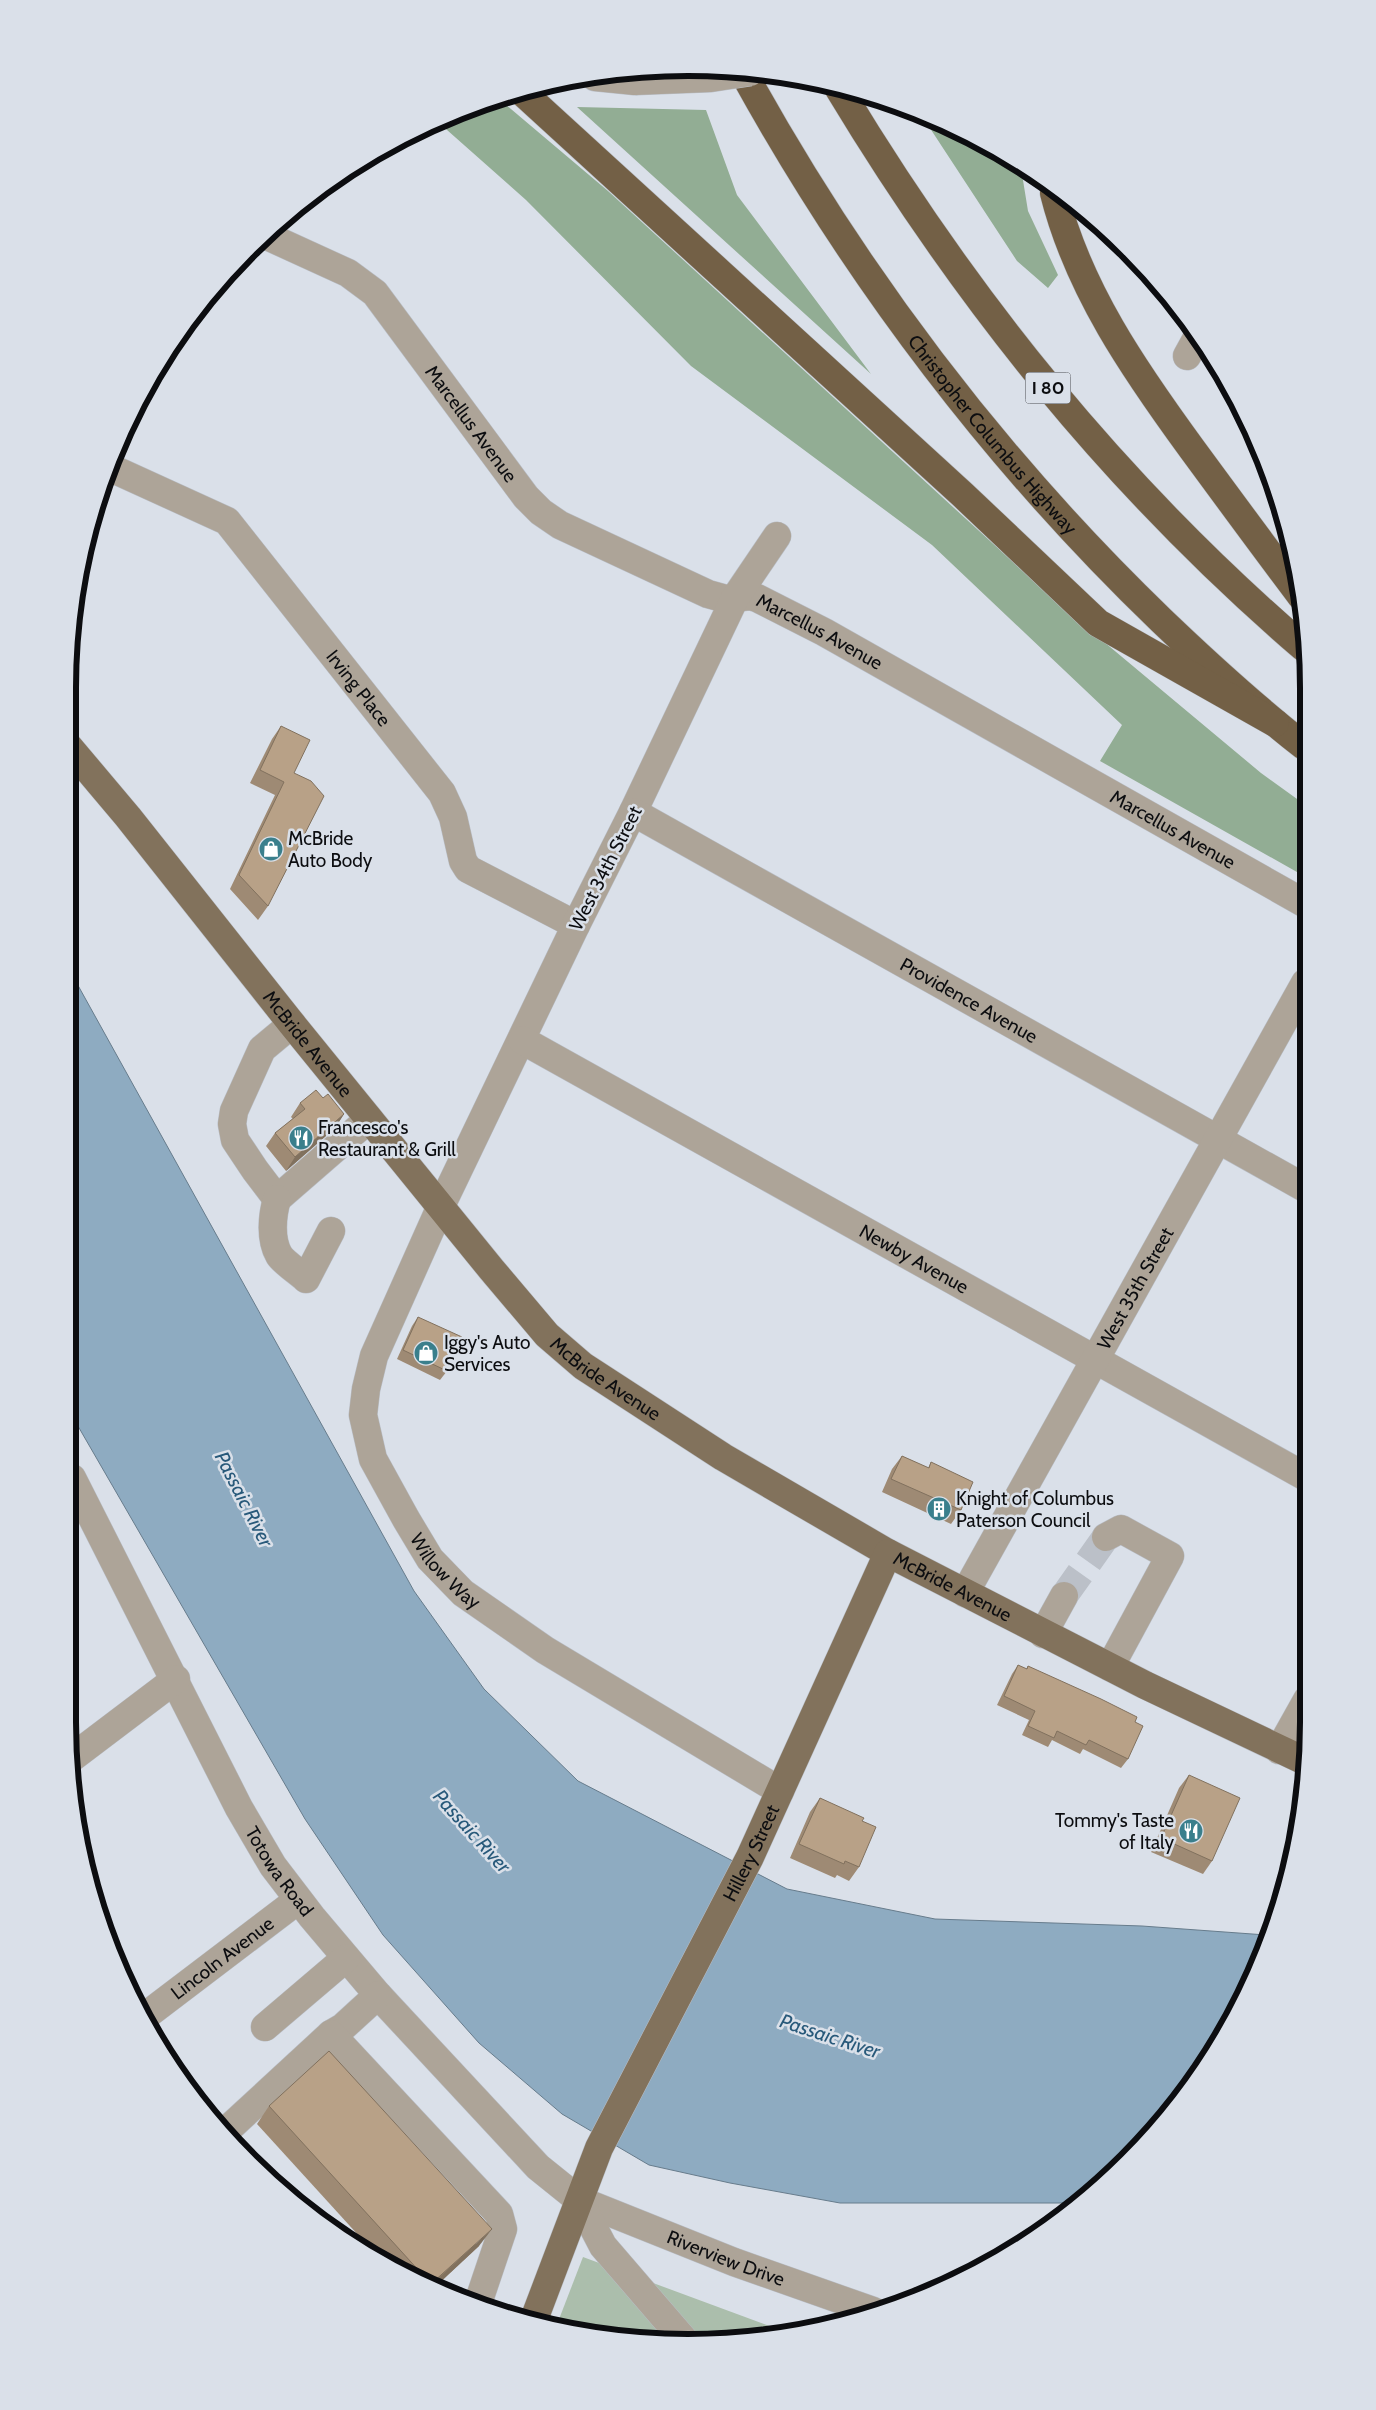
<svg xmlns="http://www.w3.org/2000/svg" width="1376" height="2410" font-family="Cabin,sans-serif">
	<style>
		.green { fill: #abbeac }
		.forest { fill: #92ad94 }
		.water { fill: #8eabc1; stroke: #677c8c }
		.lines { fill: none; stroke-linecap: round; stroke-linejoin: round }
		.minor-tunnel { stroke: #bbc0c8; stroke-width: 28; stroke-dasharray: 28 14; stroke-linecap: butt }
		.minor-casing { stroke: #b9bec6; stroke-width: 29 }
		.major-casing { stroke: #b9bec6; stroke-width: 29 }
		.highway-casing { stroke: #b9bec6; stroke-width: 29 }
		.minor { stroke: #ada498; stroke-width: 28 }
		.major { stroke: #82725c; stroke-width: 28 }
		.highway { stroke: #736046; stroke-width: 28 }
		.minor-bridge-casing { stroke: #b9bec6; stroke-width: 29; stroke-linecap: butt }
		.minor-bridge { stroke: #ada498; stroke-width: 28 }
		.wall { fill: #9e8a74 }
		.shaded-wall { fill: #81715e }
		.building { fill: #b8a187; stroke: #81715e }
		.labels { text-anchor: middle; stroke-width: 5; stroke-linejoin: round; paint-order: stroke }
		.shield { fill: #dae0e9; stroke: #4a4c51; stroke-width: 1 }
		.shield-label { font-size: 18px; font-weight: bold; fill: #0c0d10 }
		.street-label { font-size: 19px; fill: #0c0d10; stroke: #dae0e9 }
		.poi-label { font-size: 19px; fill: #0c0d10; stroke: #dae0e9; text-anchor: start }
		.water-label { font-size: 20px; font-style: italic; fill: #28597a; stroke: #dae0e9 }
		.rim { fill: none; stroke: #0c0d10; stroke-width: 6 }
	</style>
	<rect width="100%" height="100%" fill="#dae0e9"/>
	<!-- green -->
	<path class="green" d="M583,2257L788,2333L728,2341L607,2337L556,2327Z"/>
	<!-- forest -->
	<g class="forest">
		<path d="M499,99L608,191L1061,606L1261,773L1304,804V876L1100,761L1122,725L932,545L691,366L526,200L438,122Z"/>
		<path d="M577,107L706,110L737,195L871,374Z"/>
		<path d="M922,116L998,151L1021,168L1028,211L1058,275L1048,288L1017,261Z"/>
	</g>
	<!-- water -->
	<path class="water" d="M70,971L414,1591L484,1689L578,1781L787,1889L935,1919L1142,1926L1266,1935L1225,2033L1155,2131L1097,2189L1076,2203H840L730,2183L649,2165L562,2114L479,2043L383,1935L305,1819L71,1414Z"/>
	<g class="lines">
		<!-- minor-tunnel -->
		<path class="minor-tunnel" d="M1064,1596L1106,1537"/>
		<defs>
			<g id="minor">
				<path d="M595,77L635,81"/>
				<path id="s1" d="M267,236L348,273L375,293L526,497L541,512L560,525L708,594L726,599L750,596L757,598L824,632L1304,903"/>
				<path d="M1187,356L1198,336"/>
				<path id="s2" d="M113,469L227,521L442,793L453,817L463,861L468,869L576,925"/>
				<path id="s3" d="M777,536L735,598L633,812L576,925L441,1206L374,1356L366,1389L363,1415L373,1459L406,1519L430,1559L463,1593L545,1650L780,1791"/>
				<path id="s4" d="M633,812L1305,1188"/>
				<path d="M292,1024L262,1049L234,1111L232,1124L235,1140L255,1170L277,1199L369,1119"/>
				<path id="s5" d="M522,1040L1306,1477"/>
				<path d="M277,1199C272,1216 270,1239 279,1255C284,1263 299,1272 306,1279L331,1231"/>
				<path id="s6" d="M72,1478L239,1808L273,1866L312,1917L378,1995L538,2167L579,2200L734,2262L873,2311"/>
				<path d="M1106,1537L1121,1529L1170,1556L1110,1667"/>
				<path id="s7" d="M965,1593L1305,983"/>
				<path d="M1043,1634L1064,1596"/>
				<path d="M1279,1750L1307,1700"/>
				<path d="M73,1757L176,1679"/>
				<path id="s8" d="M144,2017L298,1900"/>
				<path d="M265,2027L346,1958"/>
				<path d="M331,2034L343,2027L378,1995"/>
				<path d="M226,2135L228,2129L331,2034L499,2214L503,2229L478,2303"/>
				<path d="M579,2200L603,2246L684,2340"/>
			</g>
			<g id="major">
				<path id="s9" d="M69,747L128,817L292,1024L492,1270L547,1335L583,1366L723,1457L888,1553L1145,1685L1307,1762"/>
				<path id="s10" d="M533,2322L599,2148L750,1857L888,1553"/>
			</g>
			<g id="highway">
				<path id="s11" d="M743,72C855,275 994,459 1161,620C1207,664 1254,707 1304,746"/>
				<path d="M839,89C967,301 1115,485 1303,647"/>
				<path d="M521,91L963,495L1098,623L1275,723"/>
				<path d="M1054,193C1078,289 1135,371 1192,449C1228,498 1264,547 1301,596"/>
			</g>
		</defs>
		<!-- minor casing -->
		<use href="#minor" class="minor-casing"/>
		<!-- major casing -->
		<use href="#major" class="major-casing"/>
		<!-- highway casing -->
		<use href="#highway" class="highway-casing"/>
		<!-- minor -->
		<use href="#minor" class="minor"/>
		<!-- major -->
		<use href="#major" class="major"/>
		<!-- highway -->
		<use href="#highway" class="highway"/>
		<defs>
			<path id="minor-bridge" d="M635,81L711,78L750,72"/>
		</defs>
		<!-- minor-bridge casing -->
		<use href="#minor-bridge" class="minor-bridge-casing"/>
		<!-- minor-bridge -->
		<use href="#minor-bridge" class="minor-bridge"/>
	</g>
	<!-- wall -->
	<g class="wall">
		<path d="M281,726L294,773L268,906L258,920L230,889L275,795L250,783L272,739Z"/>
		<path d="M323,1098L344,1114L335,1128L286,1171L266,1146L275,1133L293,1119L291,1117L300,1103Z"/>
		<path d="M418,1317L447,1371L440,1380L397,1359L412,1326Z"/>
		<path d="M902,1456L928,1468L931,1462L961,1510L951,1524L882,1492L892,1469Z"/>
		<path d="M1018,1665L1026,1669L1028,1666L1135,1722L1128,1759L1121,1768L1083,1749L1080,1754L1052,1740L1048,1747L1022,1735L1029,1720L997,1705L1012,1674Z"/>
		<path d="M1189,1775L1212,1861L1203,1874L1151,1852L1179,1788Z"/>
		<path d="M820,1798L862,1821L859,1867L849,1881L837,1875L835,1878L790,1858L810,1812Z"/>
		<path d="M269,2106L479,2246L435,2287L414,2279L380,2259L257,2124Z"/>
	</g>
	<!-- shaded-wall -->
	<g class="shaded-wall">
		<path d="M344,1114L335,1128L286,1171L295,1157Z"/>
		<path d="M492,2229L479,2246L435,2287L431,2285Z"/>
	</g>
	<!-- building -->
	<g class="building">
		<path d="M281,726L310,740L294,773L311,781L324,796L268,906L239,875L284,782L260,770Z"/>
		<path d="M316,1090L323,1098L328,1094L344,1114L295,1157L275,1133L305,1109L300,1103Z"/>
		<path d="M418,1317L462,1337L447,1371L403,1350Z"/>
		<path d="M902,1456L929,1468L931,1462L973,1482L961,1510L891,1479Z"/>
		<path d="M1018,1665L1027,1669L1028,1666L1101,1699L1137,1717L1135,1722L1143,1726L1128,1759L1089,1740L1086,1745L1057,1731L1054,1738L1028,1726L1035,1711L1004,1696Z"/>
		<path d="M1189,1775L1240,1798L1212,1861L1161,1838Z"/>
		<path d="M820,1798L864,1818L862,1821L876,1827L859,1867L845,1861L844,1864L799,1844Z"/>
		<path d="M329,2051L492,2229L431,2284L269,2106Z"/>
	</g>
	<!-- icons -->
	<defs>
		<symbol id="shop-disc" viewBox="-11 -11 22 22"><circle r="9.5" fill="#3a7f8c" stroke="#dae0e9"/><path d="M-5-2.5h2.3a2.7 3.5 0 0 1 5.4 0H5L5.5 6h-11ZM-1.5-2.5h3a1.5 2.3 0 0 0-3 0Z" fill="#fff"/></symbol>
		<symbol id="restaurant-disc" viewBox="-11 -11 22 22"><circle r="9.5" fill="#3a7f8c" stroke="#dae0e9"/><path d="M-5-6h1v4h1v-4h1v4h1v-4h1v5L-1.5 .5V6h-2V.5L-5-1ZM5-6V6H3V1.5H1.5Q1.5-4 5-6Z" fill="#fff"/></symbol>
		<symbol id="building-disc" viewBox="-11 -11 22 22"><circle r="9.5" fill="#3a7f8c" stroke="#dae0e9"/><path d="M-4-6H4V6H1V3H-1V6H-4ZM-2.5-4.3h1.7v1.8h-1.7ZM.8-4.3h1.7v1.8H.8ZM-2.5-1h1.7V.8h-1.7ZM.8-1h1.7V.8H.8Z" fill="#fff"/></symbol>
	</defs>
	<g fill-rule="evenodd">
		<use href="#shop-disc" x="257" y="835" width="28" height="28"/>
		<use href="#restaurant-disc" x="287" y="1124" width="28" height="28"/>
		<use href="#shop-disc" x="412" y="1339" width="28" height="28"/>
		<use href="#building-disc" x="925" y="1495" width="28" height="28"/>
		<use href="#restaurant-disc" x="1177" y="1817" width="28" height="28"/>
	</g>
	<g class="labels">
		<!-- shield labels -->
		<rect class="shield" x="1025.5" y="372.5" width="45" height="31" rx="4"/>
		<g class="shield-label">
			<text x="1048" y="394">I 80</text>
		</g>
		<!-- street labels -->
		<g class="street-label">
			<text dy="7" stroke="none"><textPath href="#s1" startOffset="285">Marcellus Avenue</textPath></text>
			<text dy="7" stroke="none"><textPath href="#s11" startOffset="441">Christopher Columbus Highway</textPath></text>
			<text dy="7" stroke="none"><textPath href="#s1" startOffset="705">Marcellus Avenue</textPath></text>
			<text dy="7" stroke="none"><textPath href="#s2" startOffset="338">Irving Place</textPath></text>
			<text dy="7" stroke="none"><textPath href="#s1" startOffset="1110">Marcellus Avenue</textPath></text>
			<text transform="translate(605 868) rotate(-63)" y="7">West 34th Street</text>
			<text dy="7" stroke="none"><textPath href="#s4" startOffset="385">Providence Avenue</textPath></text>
			<text dy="7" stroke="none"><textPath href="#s9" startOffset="381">McBride Avenue</textPath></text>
			<text dy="7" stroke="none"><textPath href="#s5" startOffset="449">Newby Avenue</textPath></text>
			<text dy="7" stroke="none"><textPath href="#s7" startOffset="349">West 35th Street</textPath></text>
			<text dy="7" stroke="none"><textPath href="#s9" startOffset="831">McBride Avenue</textPath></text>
			<text dy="7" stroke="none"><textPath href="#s3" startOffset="1154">Willow Way</textPath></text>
			<text dy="7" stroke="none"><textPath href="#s9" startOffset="1236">McBride Avenue</textPath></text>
			<text dy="7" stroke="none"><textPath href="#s10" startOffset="518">Hillery Street</textPath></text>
			<text dy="7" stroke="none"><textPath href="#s6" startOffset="445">Totowa Road</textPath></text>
			<text dy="7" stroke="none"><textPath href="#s8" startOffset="98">Lincoln Avenue</textPath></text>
			<text dy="7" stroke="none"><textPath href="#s6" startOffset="1049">Riverview Drive</textPath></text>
		</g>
		<!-- poi labels -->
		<g class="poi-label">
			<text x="288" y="845">McBride<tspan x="288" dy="22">Auto Body</tspan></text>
			<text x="318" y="1134">Francesco's<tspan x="318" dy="22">Restaurant &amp; Grill</tspan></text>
			<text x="444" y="1349">Iggy's Auto<tspan x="444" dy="22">Services</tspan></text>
			<text x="956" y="1505">Knight of Columbus<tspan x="956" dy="22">Paterson Council</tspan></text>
			<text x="1174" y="1827" text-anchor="end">Tommy's Taste<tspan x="1174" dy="22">of Italy</tspan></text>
		</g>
		<!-- water labels -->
		<g class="water-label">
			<text transform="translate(244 1499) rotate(63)" y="7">Passaic River</text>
			<text transform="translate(472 1831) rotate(48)" y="7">Passaic River</text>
			<text transform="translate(830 2036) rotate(18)" y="7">Passaic River</text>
		</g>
	</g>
	<!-- crop -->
	<path d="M0 0H1376V2410H0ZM688 76H688A612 612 0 0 1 1300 688V1722A612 612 0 0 1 688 2334H688A612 612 0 0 1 76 1722V688A612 612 0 0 1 688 76Z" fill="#dae0e9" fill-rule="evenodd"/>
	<path class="rim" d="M688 76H688A612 612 0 0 1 1300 688V1722A612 612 0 0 1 688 2334H688A612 612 0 0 1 76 1722V688A612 612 0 0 1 688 76Z"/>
</svg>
